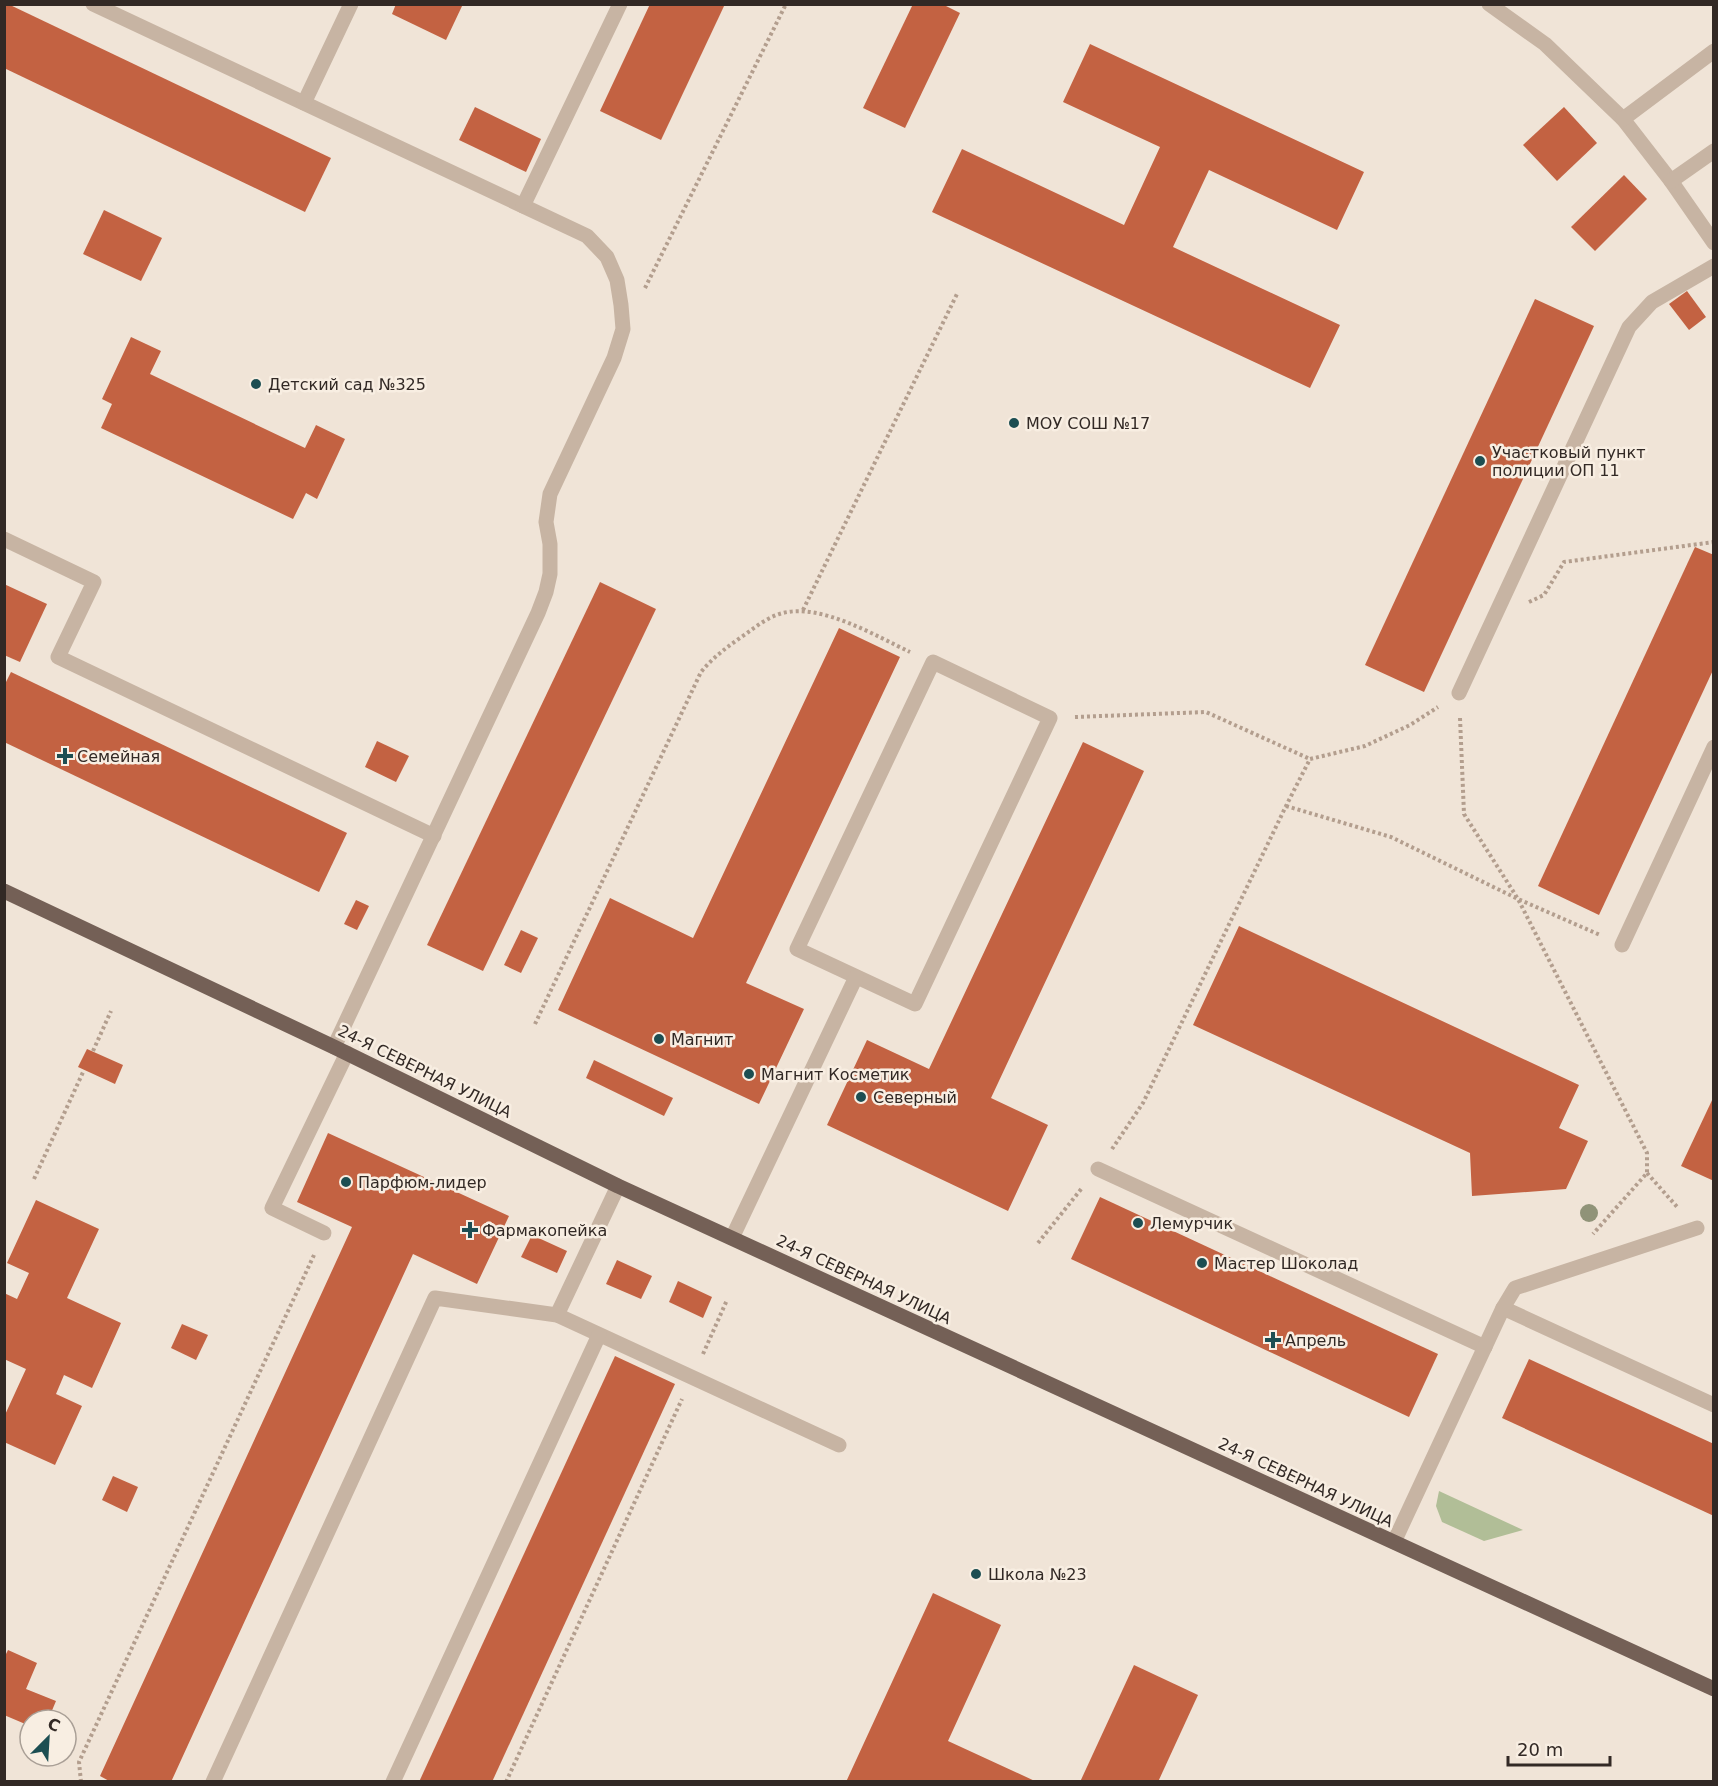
<svg xmlns="http://www.w3.org/2000/svg" width="1718" height="1786" font-family="'DejaVu Sans',sans-serif">
	<style>
		.green { fill: #b1be97 }
		.building { fill: #c36242 }
		.lines { fill: none; stroke-linecap: round; stroke-linejoin: round }
		.path { stroke: #b39e8e; stroke-width: 4; stroke-dasharray: 3 3; stroke-linecap: butt }
		.minor { stroke: #c7b4a3; stroke-width: 15 }
		.major { stroke: #746056; stroke-width: 15 }
		.tree { fill: #909378 }
		.poi-dot { fill: #1c4e52; stroke: #f8eee2; stroke-width: 2 }
		.labels { text-anchor: middle; stroke-width: 5; stroke-linejoin: round; paint-order: stroke }
		.poi-label { font-size: 16px; fill: #322925; stroke: #f8eee2; text-anchor: start }
		.street-label { font-size: 16px; fill: #322925; stroke: #f8eee2 }
	</style>
	<rect width="100%" height="100%" fill="#f0e4d7"/>
	<!-- green -->
	<path class="green" d="M1439,1491L1523,1530L1484,1541L1442,1522L1436,1506Z"/>
	<!-- building -->
	<g class="building">
		<path d="M4,4H8L331,158L305,212L4,68Z"/>
		<path d="M396,4H463L446,40L392,14Z"/>
		<path d="M650,4H725L661,140L600,111Z"/>
		<path d="M913,4H942L960,13L905,128L863,108Z"/>
		<path d="M1090,44L1364,172L1337,230L1209,170L1173,247L1340,325L1310,388L932,212L962,149L1124,225L1160,147L1063,102Z"/>
		<path d="M475,107L541,139L526,172L459,140Z"/>
		<path d="M1564,107L1597,143L1557,181L1523,145Z"/>
		<path d="M1624,175L1647,199L1595,251L1571,227Z"/>
		<path d="M104,210L162,238L141,281L83,254Z"/>
		<path d="M1687,291L1706,317L1689,330L1669,304Z"/>
		<path d="M1535,299L1594,326L1424,692L1365,665Z"/>
		<path d="M131,337L161,351L150,374L305,448L316,425L345,439L317,499L306,493L293,519L101,428L112,404L102,399Z"/>
		<path d="M1695,547L1714,555V668L1599,915L1538,886Z"/>
		<path d="M600,582L656,609L483,971L427,945Z"/>
		<path d="M4,584L47,604L20,662L4,655Z"/>
		<path d="M839,628L900,657L746,983L804,1009L759,1104L558,1010L610,898L693,938Z"/>
		<path d="M11,672L347,833L319,892L4,742V686Z"/>
		<path d="M377,741L409,756L396,782L365,767Z"/>
		<path d="M1083,742L1144,771L991,1098L1048,1125L1008,1211L827,1125L867,1040L929,1069Z"/>
		<path d="M356,900L369,906L357,930L344,924Z"/>
		<path d="M1239,926L1579,1085L1559,1128L1588,1141L1566,1189L1472,1196L1470,1153L1193,1025Z"/>
		<path d="M521,930L538,938L521,973L504,965Z"/>
		<path d="M87,1049L123,1065L115,1084L78,1067Z"/>
		<path d="M594,1060L673,1098L664,1116L586,1078Z"/>
		<path d="M1714,1096V1181L1681,1166Z"/>
		<path d="M328,1133L509,1216L477,1284L413,1254L171,1782H111L100,1776L352,1227L297,1202Z"/>
		<path d="M1100,1197L1438,1354L1409,1417L1071,1259Z"/>
		<path d="M36,1200L99,1229L67,1298L121,1323L92,1388L64,1375L56,1394L82,1406L55,1465L4,1442V1417L26,1369L4,1359V1293L17,1299L29,1273L7,1263Z"/>
		<path d="M532,1235L567,1251L557,1273L521,1257Z"/>
		<path d="M617,1260L652,1276L641,1299L606,1284Z"/>
		<path d="M678,1281L712,1297L703,1318L669,1302Z"/>
		<path d="M182,1324L208,1335L196,1360L171,1348Z"/>
		<path d="M615,1356L675,1384L492,1782H419Z"/>
		<path d="M1529,1359L1714,1444V1516L1502,1418Z"/>
		<path d="M113,1476L138,1487L127,1512L102,1500Z"/>
		<path d="M933,1593L1001,1625L948,1741L1037,1782H846Z"/>
		<path d="M8,1650L37,1663L26,1689L56,1701L48,1720H30V1726L4,1715V1658Z"/>
		<path d="M1134,1665L1198,1695L1158,1782H1080Z"/>
	</g>
	<g class="lines">
		<!-- path -->
		<g class="path">
			<path d="M645,288L786,4"/>
			<path d="M1529,602L1544,595L1564,562L1714,542"/>
			<path d="M803,610L957,294"/>
			<path d="M1075,717L1206,712L1310,759"/>
			<path d="M1460,718L1464,814L1518,899L1647,1153V1173L1593,1234"/>
			<path d="M1286,806L1391,837L1518,899L1600,935"/>
			<path d="M535,1024L701,672C714,656 730,645 747,633C758,625 770,616 783,613C821,603 876,636 910,652"/>
			<path d="M93,1051L111,1011"/>
			<path d="M1112,1149L1143,1103L1286,806L1310,759L1365,746L1410,725L1438,707"/>
			<path d="M1647,1173L1678,1208"/>
			<path d="M34,1179L84,1070"/>
			<path d="M1038,1243L1082,1188"/>
			<path d="M703,1354L727,1300"/>
			<path d="M81,1782L79,1762L314,1255"/>
			<path d="M506,1782L682,1399"/>
		</g>
		<!-- minor -->
		<g class="minor">
			<path d="M93,4L587,236L607,257L617,280L621,305L623,329L614,358L550,494L546,522L550,544V574L546,592L538,613L334,1047"/>
			<path d="M1489,4L1545,44L1623,119L1671,181L1714,243"/>
			<path d="M304,103L351,4"/>
			<path d="M1623,119L1714,51"/>
			<path d="M1671,181L1714,151"/>
			<path d="M523,206L620,4"/>
			<path d="M4,539L94,582L58,657L434,836"/>
			<path d="M933,662L1050,718L915,1004L797,949Z"/>
			<path d="M1459,693L1629,327L1652,302L1714,266"/>
			<path d="M1622,945L1714,747"/>
			<path d="M1098,1169L1485,1347"/>
			<path d="M324,1233L272,1208L347,1053"/>
			<path d="M732,1238L856,977"/>
			<path d="M1503,1308L1714,1405"/>
			<path d="M557,1315L618,1186"/>
			<path d="M1394,1542L1503,1308L1515,1288L1697,1228"/>
			<path d="M213,1782L435,1298L557,1315L839,1445"/>
			<path d="M393,1782L599,1335"/>
		</g>
		<!-- major -->
		<path class="major" d="M4,891L334,1047L618,1186L1714,1689"/>
	</g>
	<!-- trees -->
	<circle class="tree" cx="1589" cy="1213" r="9"/>
	<!-- markers -->
	<g class="poi-dot">
		<circle cx="256" cy="384" r="6"/>
		<circle cx="1014" cy="423" r="6"/>
		<circle cx="1480" cy="461" r="6"/>
		<path d="M62 747h6v6h6v6h-6v6h-6v-6h-6v-6h6z"/>
		<circle cx="659" cy="1039" r="6"/>
		<circle cx="749" cy="1074" r="6"/>
		<circle cx="861" cy="1097" r="6"/>
		<circle cx="346" cy="1182" r="6"/>
		<circle cx="1138" cy="1223" r="6"/>
		<path d="M467 1221h6v6h6v6h-6v6h-6v-6h-6v-6h6z"/>
		<circle cx="1202" cy="1263" r="6"/>
		<path d="M1270 1331h6v6h6v6h-6v6h-6v-6h-6v-6h6z"/>
		<circle cx="976" cy="1574" r="6"/>
	</g>
	<g class="labels">
		<!-- poi labels -->
		<g class="poi-label">
			<text x="268" y="390">Детский сад №325</text>
			<text x="1026" y="429">МОУ СОШ №17</text>
			<text x="1492" y="458">Участковый пункт<tspan x="1492" dy="18">полиции ОП 11</tspan></text>
			<text x="77" y="762">Семейная</text>
			<text x="671" y="1045">Магнит</text>
			<text x="761" y="1080">Магнит Косметик</text>
			<text x="873" y="1103">Северный</text>
			<text x="358" y="1188">Парфюм-лидер</text>
			<text x="1150" y="1229">Лемурчик</text>
			<text x="482" y="1236">Фармакопейка</text>
			<text x="1214" y="1269">Мастер Шоколад</text>
			<text x="1285" y="1346">Апрель</text>
			<text x="988" y="1580">Школа №23</text>
		</g>
		<!-- street labels -->
		<g class="street-label">
			<text transform="translate(425 1071) rotate(26)" y="6">24-Я СЕВЕРНАЯ УЛИЦА</text>
			<text transform="translate(864 1279) rotate(25)" y="6">24-Я СЕВЕРНАЯ УЛИЦА</text>
			<text transform="translate(1306 1482) rotate(25)" y="6">24-Я СЕВЕРНАЯ УЛИЦА</text>
		</g>
	</g>
	<!-- border -->
	<rect width="1718" height="1786" fill="none" stroke="#322925" stroke-width="12"/>
	<!-- north arrow -->
	<g transform="translate(48 1738) rotate(24)"><circle r="28" fill="#f8eee2" stroke="#a99f96" stroke-width="1.5"/>
	<path d="M0-4.5L10 22L0 15L-10 22Z" fill="#1c4e52"/>
	<text y="-9" font-size="16" font-weight="bold" text-anchor="middle" fill="#322925">С</text>
	</g>
	<!-- scale -->
	<path d="M1508 1756v9h102v-9" fill="none" stroke="#322925" stroke-width="3"/>
	<text x="1517" y="1756" font-size="18" fill="#322925" stroke="#f8eee2" stroke-width="4.5" paint-order="stroke">20 m</text>
</svg>
